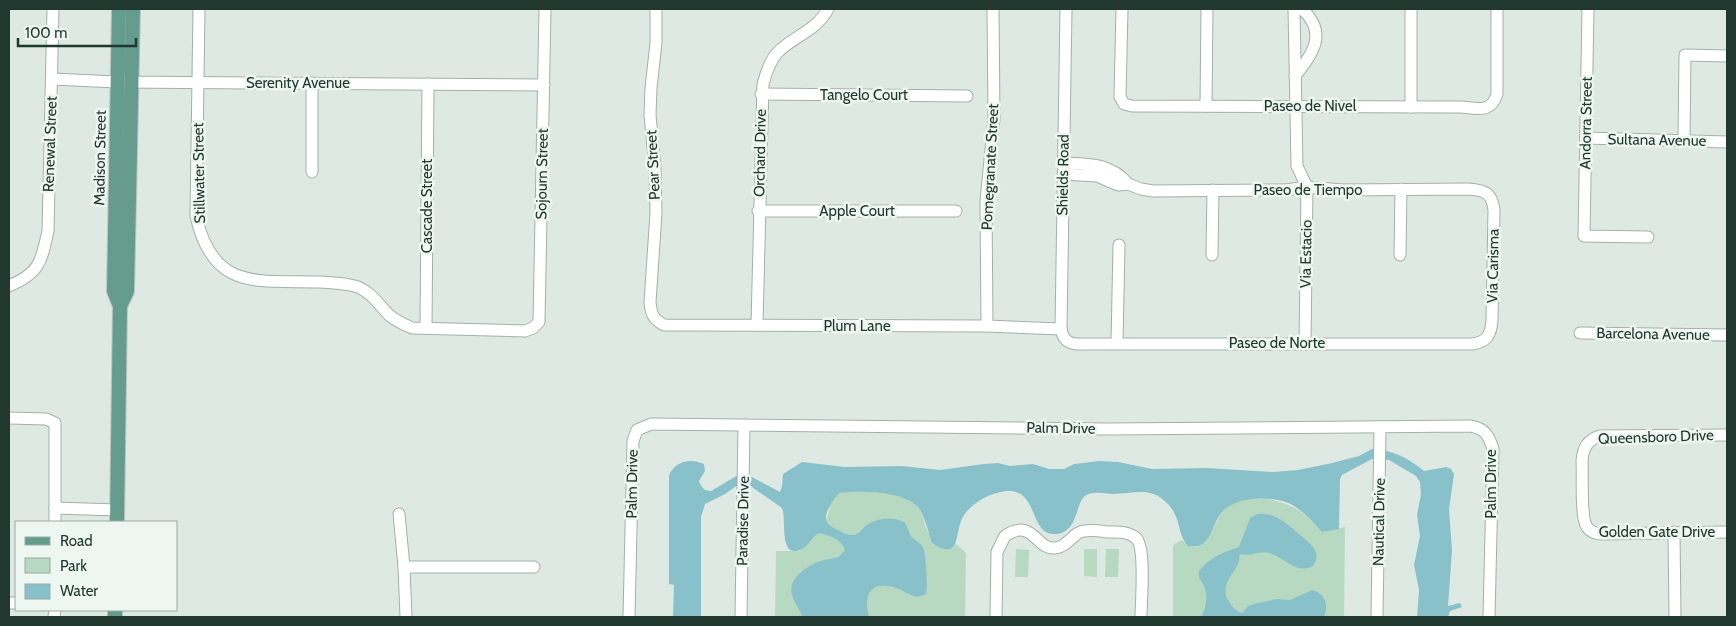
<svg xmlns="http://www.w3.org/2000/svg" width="1736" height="626" font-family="Cabin,sans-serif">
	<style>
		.green { fill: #b8d9c1 }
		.water { fill: #89c1cb }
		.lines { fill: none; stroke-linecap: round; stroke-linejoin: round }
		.minor-casing { stroke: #a2b0ab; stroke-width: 13 }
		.major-casing { stroke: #bcc3c1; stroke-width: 16 }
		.minor { stroke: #fff; stroke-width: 11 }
		.major { stroke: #669c8e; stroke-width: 14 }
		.labels { text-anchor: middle; stroke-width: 5; stroke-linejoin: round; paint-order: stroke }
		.street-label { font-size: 15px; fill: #213831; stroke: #eef6f2 }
	</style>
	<rect width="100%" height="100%" fill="#dee9e4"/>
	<!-- green -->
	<g class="green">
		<path d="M849,491C869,492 908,491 920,510C924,517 924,526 928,532C933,539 944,544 951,548L956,544L966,553L965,617H775L776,551H800C808,542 817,533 824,523C833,509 827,494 849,491Z"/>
		<path d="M1269,499C1296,506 1303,511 1322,532L1345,527L1344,617H1173V545L1182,540L1188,546C1191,546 1196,548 1199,546C1215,540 1213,511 1235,502C1245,497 1258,499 1269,499Z"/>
		<path d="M1016,549L1029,550L1028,577H1015Z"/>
		<path d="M1084,549H1097V577L1084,576Z"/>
		<path d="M1106,549H1119L1118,577H1105Z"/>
	</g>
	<!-- water -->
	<g class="water">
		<path d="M1372,449C1393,450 1408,458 1424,471L1446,467L1451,469L1454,474L1449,509L1452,550L1448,606L1460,603L1462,607L1450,611L1448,617H1417L1419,590L1414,565L1420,536L1417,515L1421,494L1420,482L1416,476L1389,460L1372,459L1342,475L1340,479L1339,529L1322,532C1313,522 1305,513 1294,506C1276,495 1236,495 1222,512C1214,521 1213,534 1205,542C1200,547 1195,547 1188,546C1177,535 1182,518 1167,503C1150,486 1134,494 1113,494C1105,494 1091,490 1084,497C1075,505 1078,536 1052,534C1026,531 1041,474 988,496C977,501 965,510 961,521C955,536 960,561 932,543C929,534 924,514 918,507C903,491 860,490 840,493C834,497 830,506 827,512C823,524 831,527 840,531C843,533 848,535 851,535C859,536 862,528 867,525C877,518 893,516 904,522C908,526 908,531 911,536C914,540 920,542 923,547C926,552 928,589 926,594L918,597C909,596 902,589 893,587C868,581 864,597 869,617H802C800,609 794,603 792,595C787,578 809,564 824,560C829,559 834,558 839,557L845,550C841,539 831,536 820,533C811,536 809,547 800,550C778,558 787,519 782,508L749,485L739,484L725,494L705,504L701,517V617H673L674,585L669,584V475C676,461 690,458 704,464L705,471L699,481C701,487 704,491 711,491L738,475H748L780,492L782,486L783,474L802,462L845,467L901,466L940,470L984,464L998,463L1010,466L1033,464L1049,469H1064L1074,464L1099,461L1118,462L1152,469L1207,468L1273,472L1298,470L1332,463L1359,456Z"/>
		<path d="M1257,514C1275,512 1286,523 1299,534C1309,543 1323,551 1313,566C1295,575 1285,557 1269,553C1260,550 1251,557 1241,554L1239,556C1242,571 1215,582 1230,603C1233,608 1235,610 1242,613L1248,606L1254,604L1277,599L1290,600L1312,590C1325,593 1329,605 1324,617H1201C1207,605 1209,595 1202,582C1199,578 1198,576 1199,571C1209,558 1223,552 1239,547L1250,518Z"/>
	</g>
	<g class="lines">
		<defs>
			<g id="minor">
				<path d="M199,9L196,216C213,292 258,280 320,282C333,283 346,283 358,287C372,293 379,305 389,315C396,321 403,324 412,328L525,331L533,328L539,322L545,9"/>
				<path d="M656,9V43L651,88L650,115L655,168L656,213L650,302C651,314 653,319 664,325L987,326L1061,329"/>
				<path d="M1122,9L1120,97L1124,104L1132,106L1460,107C1477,108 1491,114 1497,94V9"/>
				<path d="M1294,9L1297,166L1307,187L1305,343"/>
				<path d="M1588,9L1584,236L1648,237"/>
				<path d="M1295,76C1313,54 1328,33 1302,9"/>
				<path d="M52,79L117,82L544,85"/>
				<path d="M761,94L967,96"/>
				<path d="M1206,106L1207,9"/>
				<path d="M1411,107V9"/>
				<path d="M1586,138L1727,142"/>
				<path d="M1684,140L1685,55L1727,56"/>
				<path d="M1063,163C1088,164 1111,163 1128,184"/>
				<path d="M312,172V83"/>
				<path d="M1063,174L1097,176L1118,185L1128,184L1141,189L1153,191L1286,190L1307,187L1342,190L1468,189C1485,190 1492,193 1494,210L1492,320C1491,335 1487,342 1472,344H1077C1067,343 1063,339 1061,329L1066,9"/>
				<path d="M758,211H956"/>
				<path d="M1212,255L1213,190"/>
				<path d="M1400,255L1401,189"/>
				<path d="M9,286C40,273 41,262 48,231L53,9"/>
				<path d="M757,325L763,84C766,73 770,60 778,52C794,36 816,31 828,9"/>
				<path d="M987,326L986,201L994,119L993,9"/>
				<path d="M426,328L428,84"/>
				<path d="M1580,333L1727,335"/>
				<path d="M1117,343L1119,245"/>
				<path d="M9,418L46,419L55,423V522"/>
				<path d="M1727,435L1600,436C1587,440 1583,448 1582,461C1583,474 1580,518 1587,527C1590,532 1595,533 1600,534L1727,532"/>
				<path d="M55,508L117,510"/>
				<path d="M399,514L404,567L406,617"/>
				<path d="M1674,532L1675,617"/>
				<path d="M404,567H534"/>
				<path d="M9,603H16"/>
				<path d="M54,617L55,610"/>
				<path d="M629,617L633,441L637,430L651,424L1108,429L1470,426C1485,428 1489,436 1493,449L1489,617"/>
				<path d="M741,617L744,425"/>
				<path d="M996,617L997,552L1005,536C1033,517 1036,550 1055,548C1068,547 1073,532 1084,531C1091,530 1100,531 1107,532C1117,532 1128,531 1136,538C1146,547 1141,602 1141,617"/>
				<path d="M1377,617L1380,427"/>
			</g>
			<g id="major">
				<path d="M119,9L114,291L120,306"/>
				<path d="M117,522L120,306L127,291L133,9"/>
				<path d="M115,617V610"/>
			</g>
		</defs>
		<!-- minor casing -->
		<use href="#minor" class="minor-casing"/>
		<!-- major casing -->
		<use href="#major" class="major-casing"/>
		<!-- minor -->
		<use href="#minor" class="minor"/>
		<!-- major -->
		<use href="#major" class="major"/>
	</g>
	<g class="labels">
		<!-- street labels -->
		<g class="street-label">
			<text x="298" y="88">Serenity Avenue</text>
			<text x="864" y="100">Tangelo Court</text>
			<text x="1310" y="111">Paseo de Nivel</text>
			<text transform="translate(1586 123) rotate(-89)" y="5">Andorra Street</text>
			<text transform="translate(1657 140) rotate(1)" y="5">Sultana Avenue</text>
			<text transform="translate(50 144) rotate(-88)" y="5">Renewal Street</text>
			<text transform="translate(760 153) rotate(-89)" y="5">Orchard Drive</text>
			<text transform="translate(100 158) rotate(-89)" y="5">Madison Street</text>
			<text transform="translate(653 165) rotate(-93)" y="5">Pear Street</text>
			<text transform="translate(990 167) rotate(-87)" y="5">Pomegranate Street</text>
			<text transform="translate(199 173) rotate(-91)" y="5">Stillwater Street</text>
			<text transform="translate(542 174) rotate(-89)" y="5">Sojourn Street</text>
			<text transform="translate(1063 175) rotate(-89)" y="5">Shields Road</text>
			<text x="1308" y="195">Paseo de Tiempo</text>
			<text transform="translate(427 206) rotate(-90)" y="5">Cascade Street</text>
			<text x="857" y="216">Apple Court</text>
			<text transform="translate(1306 254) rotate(-89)" y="5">Via Estacio</text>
			<text transform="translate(1493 266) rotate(-89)" y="5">Via Carisma</text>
			<text x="857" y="331">Plum Lane</text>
			<text transform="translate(1653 334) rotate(1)" y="5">Barcelona Avenue</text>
			<text x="1277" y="348">Paseo de Norte</text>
			<text transform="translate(1061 428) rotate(1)" y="5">Palm Drive</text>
			<text transform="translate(1656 437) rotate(-2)" y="5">Queensboro Drive</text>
			<text transform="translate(632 484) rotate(-89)" y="5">Palm Drive</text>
			<text transform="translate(1491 484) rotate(-90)" y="5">Palm Drive</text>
			<text transform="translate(743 521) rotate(-89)" y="5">Paradise Drive</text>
			<text transform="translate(1379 522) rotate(-89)" y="5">Nautical Drive</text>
			<text x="1657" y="537">Golden Gate Drive</text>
		</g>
	</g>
	<!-- border -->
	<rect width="1736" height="626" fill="none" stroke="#213831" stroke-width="20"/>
	<!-- legend -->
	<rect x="15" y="521" width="162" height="90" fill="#eef6f2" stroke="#9caaa5"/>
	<rect x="25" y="537" width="25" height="8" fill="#669c8e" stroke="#9caaa5"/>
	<text x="60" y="546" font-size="15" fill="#213831">Road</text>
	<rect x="25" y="558" width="25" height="15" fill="#b8d9c1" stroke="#9caaa5"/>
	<text x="60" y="571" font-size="15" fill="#213831">Park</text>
	<rect x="25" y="584" width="25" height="15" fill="#89c1cb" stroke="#9caaa5"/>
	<text x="60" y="596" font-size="15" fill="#213831">Water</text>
	<!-- scale -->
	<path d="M18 38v8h118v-8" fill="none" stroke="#213831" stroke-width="2.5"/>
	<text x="25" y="38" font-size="15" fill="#213831" stroke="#eef6f2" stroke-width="4" paint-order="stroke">100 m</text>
</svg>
